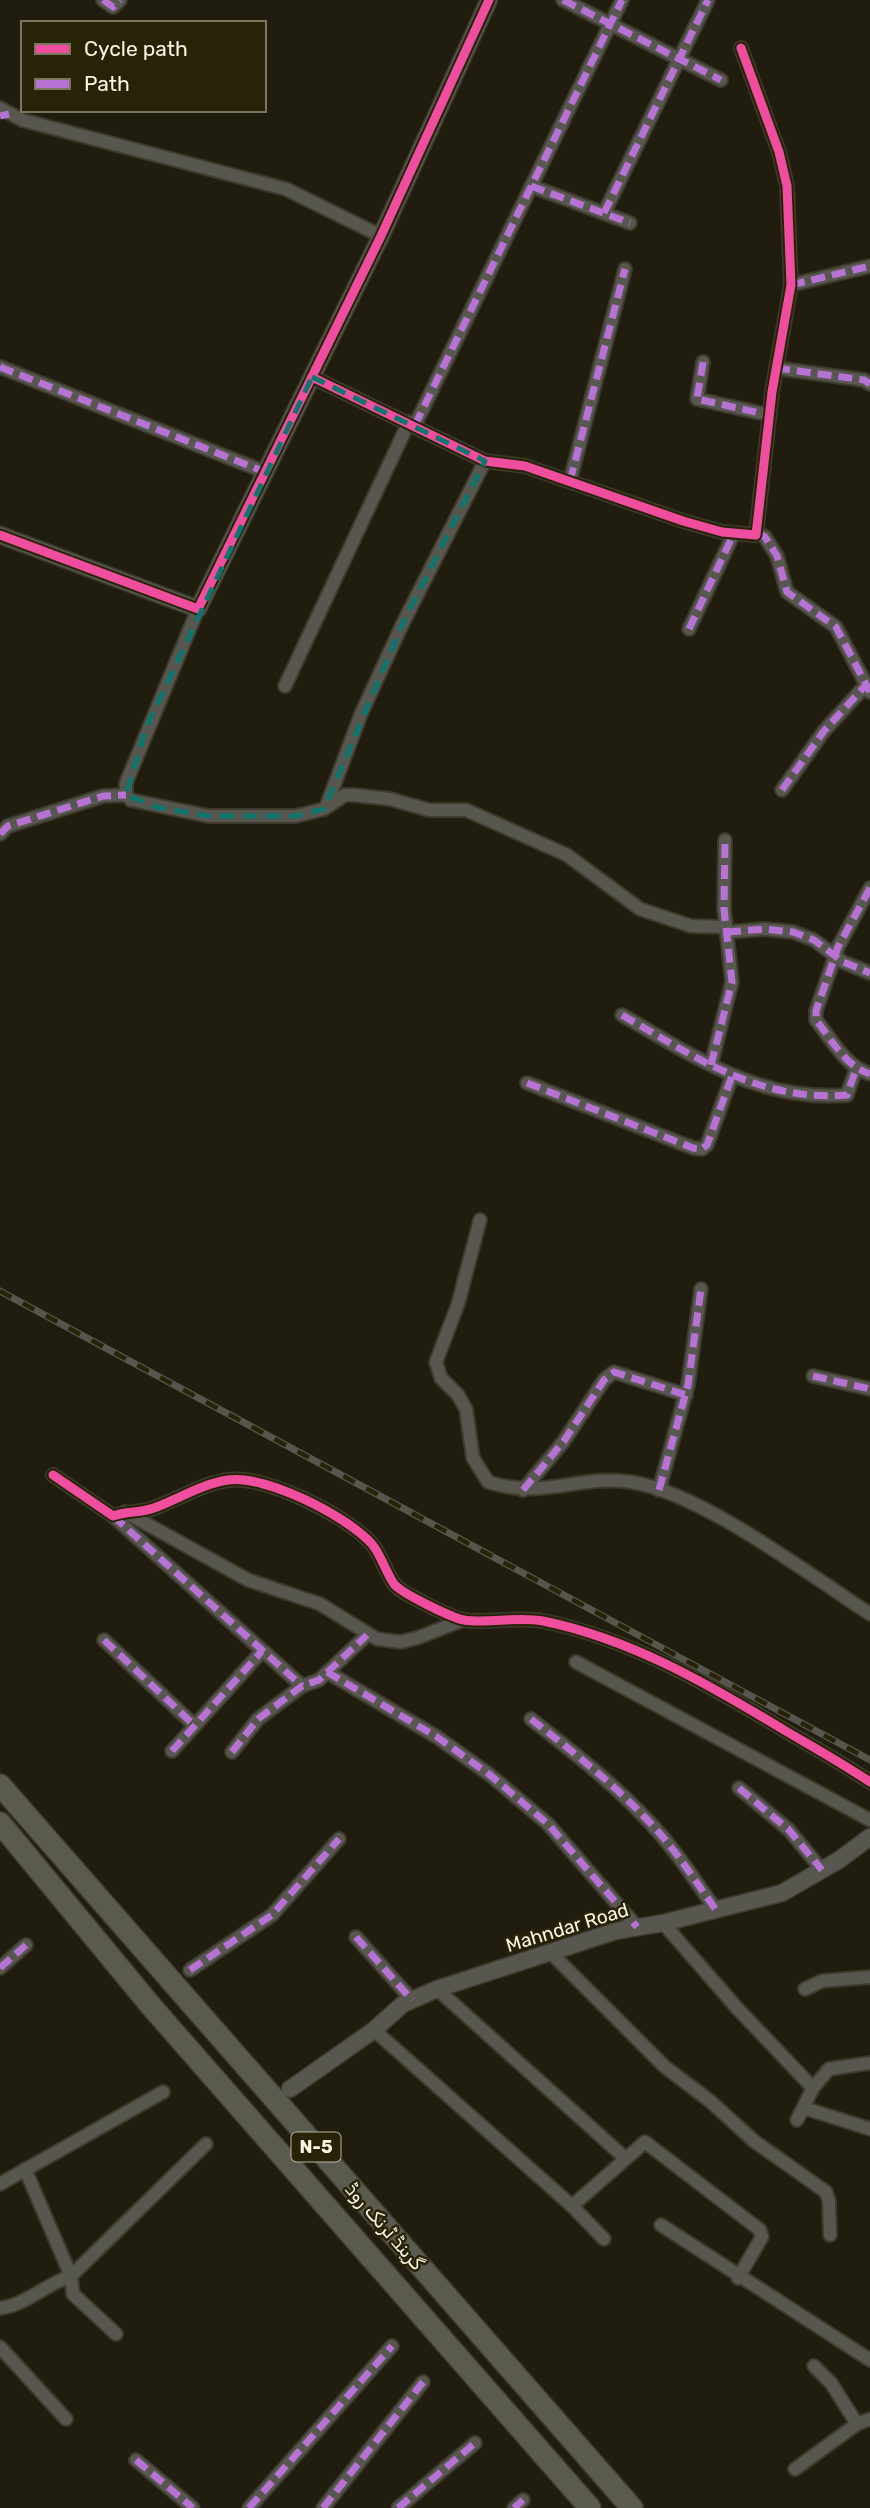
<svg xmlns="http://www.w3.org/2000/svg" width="870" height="2508" font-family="Rubik,Cairo,sans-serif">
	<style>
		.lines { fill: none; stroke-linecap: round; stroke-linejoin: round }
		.minor-casing { stroke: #3d3a2e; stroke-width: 16 }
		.tertiary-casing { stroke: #3d3a2e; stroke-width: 19 }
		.trunk-casing { stroke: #3d3a2e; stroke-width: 24 }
		.minor { stroke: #57564f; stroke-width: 12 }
		.tertiary { stroke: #57564f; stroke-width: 16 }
		.trunk { stroke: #5a5a4e; stroke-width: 21 }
		.rail-casing { stroke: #57564d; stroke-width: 7 }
		.rail { stroke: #282306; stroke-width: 4.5; stroke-dasharray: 13; stroke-linecap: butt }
		.quiet { stroke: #b673d3; stroke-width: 7; stroke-dasharray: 14 7; stroke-linecap: butt }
		.cycleway-casing { stroke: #282306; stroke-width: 13 }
		.cycleway { stroke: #ef4d9e; stroke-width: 9 }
		.marked { fill: none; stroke: #0f766e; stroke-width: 5; stroke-dasharray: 14 9; stroke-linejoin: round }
		.labels { text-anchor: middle; stroke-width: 5; stroke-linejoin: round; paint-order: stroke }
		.shield { fill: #282306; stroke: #bab6a1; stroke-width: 2 }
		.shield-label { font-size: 18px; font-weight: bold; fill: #f8f5e4 }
		.street-label { font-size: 19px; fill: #f8f5e4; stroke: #282306 }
	</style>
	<rect width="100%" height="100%" fill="#201d0e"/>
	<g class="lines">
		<defs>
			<g id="minor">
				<path d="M103,0L113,7L120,0"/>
				<path d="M563,0L721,80"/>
				<path d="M0,108L22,120L286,189L381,236"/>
				<path d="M531,186L630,223"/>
				<path d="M604,213L708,0"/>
				<path d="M791,285L870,266"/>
				<path d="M703,362L697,399L769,415"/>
				<path d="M0,367L265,472"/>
				<path d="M776,368L864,380L870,384"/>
				<path d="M312,377L485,461L525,466L683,521L722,532L756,535L772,392L791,285L787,186L779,152L741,48"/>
				<path d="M415,425L622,0"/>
				<path d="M570,481L625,269"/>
				<path d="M758,533L765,537L777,556L787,592L836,627L870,692"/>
				<path d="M198,609L126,783V795L131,800L208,816H296L324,809L345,795H354L390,799L429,810H466L567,855L640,909L691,926L726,927"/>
				<path d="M689,629L734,533"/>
				<path d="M285,686L409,422"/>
				<path d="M782,790L824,731L865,686"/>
				<path d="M326,807L361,714L402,625L485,461"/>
				<path d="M0,834L8,826L103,796L126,795"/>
				<path d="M870,888L838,947L816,1011V1020C832,1040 845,1066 870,1074"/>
				<path d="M727,932L765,929L793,932L814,940L843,962L870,973"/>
				<path d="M622,1015C695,1057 759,1102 847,1095L856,1069"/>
				<path d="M711,1065L732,982L724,909L725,840"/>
				<path d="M527,1083L693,1148L702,1149L707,1145L732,1076"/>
				<path d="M480,1220L458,1304L436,1362L441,1378L458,1395L466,1409L473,1458L488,1482C544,1500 581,1474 631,1482C702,1493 808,1574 870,1614"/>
				<path d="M813,1376L870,1389"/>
				<path d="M53,1475L113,1516C126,1511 141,1513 154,1508C179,1499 201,1484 228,1480C266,1475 345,1515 371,1543C381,1554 385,1571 394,1584C401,1593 452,1618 464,1620C489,1624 516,1616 543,1621C631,1639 708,1684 784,1730C813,1747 842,1763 870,1782"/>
				<path d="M523,1490L564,1441L604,1380L614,1372L686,1395"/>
				<path d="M659,1490L688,1385L701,1289"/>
				<path d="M125,1512L248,1580L320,1604L377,1639L401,1642L417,1638L463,1620"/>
				<path d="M113,1516L302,1686"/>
				<path d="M104,1640L194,1725"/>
				<path d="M576,1662L870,1820"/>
				<path d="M327,1672L437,1737L490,1775L548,1824L637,1927"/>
				<path d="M531,1719C577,1755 623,1791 661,1835C681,1858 698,1885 716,1910"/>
				<path d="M172,1751L262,1651"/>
				<path d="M232,1752L258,1719L302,1686L319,1680L367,1635"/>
				<path d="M739,1788L789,1830L822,1870"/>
				<path d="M663,1923L737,2008L813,2088"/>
				<path d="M356,1937L412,2000"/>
				<path d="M552,1954L665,2067L710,2101L754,2141L826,2192L829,2201L830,2235"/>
				<path d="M0,1968L26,1945"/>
				<path d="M190,1970L272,1915L339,1839"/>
				<path d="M437,1989L625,2158"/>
				<path d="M805,1989L822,1981L870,1977"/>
				<path d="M374,2030L572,2206L604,2239"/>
				<path d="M804,2108L870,2129"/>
				<path d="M797,2120L813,2088L829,2069L870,2063"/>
				<path d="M0,2184L163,2092"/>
				<path d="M572,2206L645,2142L760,2230L762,2237L738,2278"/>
				<path d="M661,2225L870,2360"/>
				<path d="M0,2308C26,2305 46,2284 71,2276L25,2169"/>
				<path d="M116,2334L73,2294L71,2276L206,2144"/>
				<path d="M0,2347L66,2419"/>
				<path d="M814,2366L831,2383L857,2424"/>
				<path d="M136,2460L193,2508"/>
				<path d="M795,2469L857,2424L870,2419"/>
				<path d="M249,2508L392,2346"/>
				<path d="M323,2508L423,2382"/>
				<path d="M398,2508L475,2443"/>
				<path d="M514,2508L523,2500"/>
			</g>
			<g id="tertiary">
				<path d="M0,535L198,609L381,236L489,0"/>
				<path d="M290,2089L374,2030L403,2004L437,1989L616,1931L663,1923L782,1893L839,1860L870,1837"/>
			</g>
			<g id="trunk">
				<path d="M0,1785L632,2508"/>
				<path d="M0,1823L151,2006L590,2508"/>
			</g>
		</defs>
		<!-- minor casing -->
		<use href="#minor" class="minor-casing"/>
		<!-- tertiary casing -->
		<use href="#tertiary" class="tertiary-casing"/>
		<!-- trunk casing -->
		<use href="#trunk" class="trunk-casing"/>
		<!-- minor -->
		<use href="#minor" class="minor"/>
		<!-- tertiary -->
		<use href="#tertiary" class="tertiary"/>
		<!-- trunk -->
		<use href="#trunk" class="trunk"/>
		<defs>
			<path id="rail" d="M0,1291L870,1760"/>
		</defs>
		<!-- rail casing -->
		<use href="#rail" class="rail-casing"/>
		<!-- rail -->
		<use href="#rail" class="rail"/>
		<!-- quiet -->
		<g class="quiet">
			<path d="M103,0L113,7L120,0"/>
			<path d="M563,0L721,80"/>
			<path d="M0,116L9,114"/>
			<path d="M531,186L630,223"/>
			<path d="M604,213L708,0"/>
			<path d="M791,285L870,266"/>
			<path d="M703,362L697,399L769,415"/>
			<path d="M0,367L265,472"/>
			<path d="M776,368L864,380L870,384"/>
			<path d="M415,425L622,0"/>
			<path d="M570,481L625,269"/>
			<path d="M758,533L765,537L777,556L787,592L836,627L870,692"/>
			<path d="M689,629L734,533"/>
			<path d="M782,790L824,731L865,686"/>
			<path d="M0,834L8,826L103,796L126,795"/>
			<path d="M870,888L838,947L816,1011V1020C832,1040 845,1066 870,1074"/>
			<path d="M727,932L765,929L793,932L814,940L843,962L870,973"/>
			<path d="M622,1015C695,1057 759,1102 847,1095L856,1069"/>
			<path d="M711,1065L732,982L724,909L725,840"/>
			<path d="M527,1083L693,1148L702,1149L707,1145L732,1076"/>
			<path d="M813,1376L870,1389"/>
			<path d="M523,1490L564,1441L604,1380L614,1372L686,1395"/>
			<path d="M659,1490L688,1385L701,1289"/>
			<path d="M113,1516L302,1686"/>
			<path d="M104,1640L194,1725"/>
			<path d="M327,1672L437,1737L490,1775L548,1824L637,1927"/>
			<path d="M531,1719C577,1755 623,1791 661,1835C681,1858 698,1885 716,1910"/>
			<path d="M172,1751L262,1651"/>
			<path d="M232,1752L258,1719L302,1686L319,1680L367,1635"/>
			<path d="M739,1788L789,1830L822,1870"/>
			<path d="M356,1937L412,2000"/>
			<path d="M0,1968L26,1945"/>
			<path d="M190,1970L272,1915L339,1839"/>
			<path d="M136,2460L193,2508"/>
			<path d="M249,2508L392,2346"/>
			<path d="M323,2508L423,2382"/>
			<path d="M398,2508L475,2443"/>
			<path d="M514,2508L523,2500"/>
		</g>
		<defs>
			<g id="cycleway">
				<path d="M312,377L485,461L525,466L683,521L722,532L756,535L772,392L791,285L787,186L779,152L741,48"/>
				<path d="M0,535L198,609L381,236L489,0"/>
				<path d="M53,1475L113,1516C126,1511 141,1513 154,1508C179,1499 201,1484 228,1480C266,1475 345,1515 371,1543C381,1554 385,1571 394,1584C401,1593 452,1618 464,1620C489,1624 516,1616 543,1621C631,1639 708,1684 784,1730C813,1747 842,1763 870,1782"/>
			</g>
		</defs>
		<!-- cycleway casing -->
		<use href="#cycleway" class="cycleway-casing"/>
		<!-- cycleway -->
		<use href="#cycleway" class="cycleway"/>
	</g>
	<!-- marked area -->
	<path class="marked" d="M312,377L485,461L402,625L324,809L296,816H208L156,807L126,795L146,728Z"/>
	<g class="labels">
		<!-- shield labels -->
		<rect class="shield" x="291.5" y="2132.5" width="49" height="29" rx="5"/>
		<g class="shield-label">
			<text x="316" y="2153">N-5</text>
		</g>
		<!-- street labels -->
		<g class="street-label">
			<text transform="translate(567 1927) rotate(-17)" y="7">Mahndar Road</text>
			<text transform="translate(385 2226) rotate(49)" y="7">گرینڈ ٹرنک روڈ</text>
		</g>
	</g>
	<!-- legend -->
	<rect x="21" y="21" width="245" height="91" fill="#282306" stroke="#7b775f" stroke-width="2"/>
	<rect x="35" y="44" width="35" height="10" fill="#ef4d9e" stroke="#7b775f" stroke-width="2"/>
	<text x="84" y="56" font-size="21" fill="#f8f5e4">Cycle path</text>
	<rect x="35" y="79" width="35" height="10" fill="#b673d3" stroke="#7b775f" stroke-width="2"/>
	<text x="84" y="91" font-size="21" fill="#f8f5e4">Path</text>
</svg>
